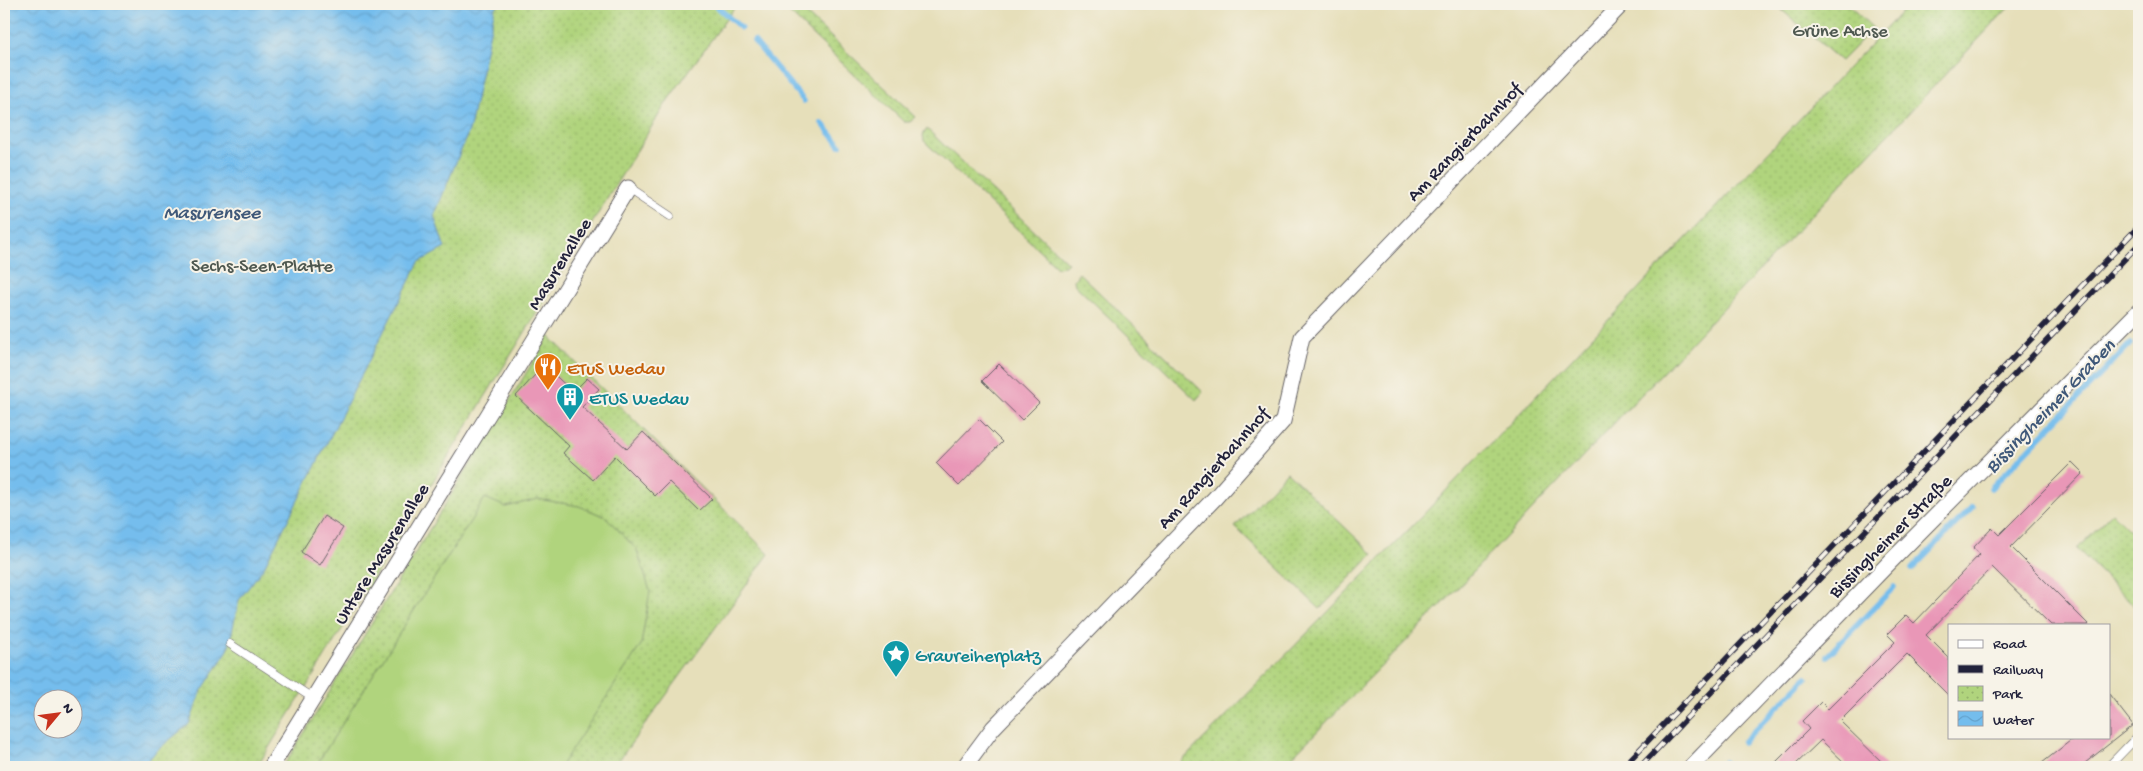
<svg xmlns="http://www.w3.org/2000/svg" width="2143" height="771" font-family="'Gochi Hand',sans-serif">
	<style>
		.park { fill: url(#park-dots); stroke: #697b5c; fill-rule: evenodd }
		.pitch { fill: #b0d47d; stroke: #697b5c }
		.water { fill: url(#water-waves); stroke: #4b7094; fill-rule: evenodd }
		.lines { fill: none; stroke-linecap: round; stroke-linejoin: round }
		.stream { stroke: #74bded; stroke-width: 5.5 }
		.building { fill: #e997b7 }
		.service-casing { stroke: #676467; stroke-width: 9 }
		.minor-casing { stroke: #676467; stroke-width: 17 }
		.service { stroke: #fff; stroke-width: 8 }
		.minor { stroke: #fff; stroke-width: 15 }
		.rail-casing { stroke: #22223b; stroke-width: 5.5 }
		.rail { stroke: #f7f3e8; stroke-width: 4; stroke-dasharray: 11; stroke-linecap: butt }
		.labels { text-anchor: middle; stroke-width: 4; stroke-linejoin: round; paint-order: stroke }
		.park-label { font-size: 19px; fill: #4d574f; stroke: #f7f3e8 }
		.street-label { font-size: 19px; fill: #22223b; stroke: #f7f3e8 }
		.food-label { font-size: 19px; fill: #c56008; stroke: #f7f3e8; text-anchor: start }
		.culture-label { font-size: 19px; fill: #0d838f; stroke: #f7f3e8; text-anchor: start }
		.water-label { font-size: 20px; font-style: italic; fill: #3f5879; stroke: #f7f3e8 }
	</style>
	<defs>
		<pattern id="park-dots" width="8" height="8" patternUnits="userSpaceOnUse" patternTransform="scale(1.25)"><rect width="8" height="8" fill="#b0d47d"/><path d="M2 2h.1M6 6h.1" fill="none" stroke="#97b66d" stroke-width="1.8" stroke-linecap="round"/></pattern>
		<pattern id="water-waves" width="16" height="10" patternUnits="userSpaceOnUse" patternTransform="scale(1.25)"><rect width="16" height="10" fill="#74bded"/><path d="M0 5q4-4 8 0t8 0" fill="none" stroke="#64a2cc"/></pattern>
	</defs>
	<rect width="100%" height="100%" fill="#f7f3e8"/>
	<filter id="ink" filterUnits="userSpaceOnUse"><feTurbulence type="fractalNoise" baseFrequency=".02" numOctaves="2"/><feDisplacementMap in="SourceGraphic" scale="10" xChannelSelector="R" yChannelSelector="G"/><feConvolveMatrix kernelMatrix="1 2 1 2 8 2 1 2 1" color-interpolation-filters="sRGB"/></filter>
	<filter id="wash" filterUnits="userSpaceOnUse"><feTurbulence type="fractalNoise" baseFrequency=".0096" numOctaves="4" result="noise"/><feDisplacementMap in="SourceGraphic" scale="20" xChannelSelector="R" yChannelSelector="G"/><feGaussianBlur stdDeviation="1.12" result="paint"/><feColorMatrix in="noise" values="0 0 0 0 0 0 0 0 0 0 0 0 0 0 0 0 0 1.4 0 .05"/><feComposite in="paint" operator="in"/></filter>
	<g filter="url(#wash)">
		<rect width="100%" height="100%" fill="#e6dfba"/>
		<!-- park -->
		<g class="park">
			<path d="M4,4H737L668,100L257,767H4ZM42,698H72V728H42Z"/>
			<path d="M780,4H796L916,117L910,122H904Z"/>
			<path d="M1775,4H1847L1873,28L1841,61Z"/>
			<path d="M1909,4H2012L1435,612L1282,767H1176L1421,517Z"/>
			<path d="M927,129L1068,263L1065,266L1057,267L924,141L923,135Z"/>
			<path d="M1079,273L1203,392L1196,400L1075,285L1074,280Z"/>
			<path d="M549,336L769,554L614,767H283Z"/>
			<path d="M1287,472L1373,554L1320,609L1235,527Z"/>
			<path d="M2112,513L2139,540V610L2077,549Z"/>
		</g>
		<!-- pitch -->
		<path class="pitch" d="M485,498L506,507L538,499L579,506L606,517L637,550L650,591L641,645L560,767H315Z"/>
		<!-- water -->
		<path class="water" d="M4,4H500L495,7L470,128L434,216L445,248L419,262L264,567L239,600L228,650L202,690L189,724L156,751L143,767H4ZM42,698H72V728H42Z"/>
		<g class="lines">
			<!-- stream -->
			<g class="stream">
				<path d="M714,4L741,28"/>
				<path d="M754,41L804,101"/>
				<path d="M822,123L840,145"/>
				<path d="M1991,488L2130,344"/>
				<path d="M1912,569L1972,507"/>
				<path d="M1827,656L1894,587"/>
				<path d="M1743,742L1806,678"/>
				<path d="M1719,767L1724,762"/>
			</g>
		</g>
		<g id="blocks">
			<!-- building -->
			<g class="building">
				<path d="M999,364L1039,403L1022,420L982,381Z"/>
				<path d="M544,365L573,392L587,378L599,389L582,407L627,449L643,432L712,499L699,511L669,482L655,496L615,456L593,480L563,453L569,446L516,396Z"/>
				<path d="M979,419L1002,442L959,486L936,463Z"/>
				<path d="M2072,462L2083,473L2011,547L2089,625H2051L1992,567L1926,635L1949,658V696L1907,654L1840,721L1887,767H1849L1821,740L1793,767H1771L1809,729L1802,721L1821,702L1828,709L1895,642L1887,634L1906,615L1914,623L1980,554L1973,548L1992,528L1999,535Z"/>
				<path d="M324,516L343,528L320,565L301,552Z"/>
				<path d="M2109,694L2133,725L2080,767H2037L2075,737H2109Z"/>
			</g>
		</g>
	</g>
	<g filter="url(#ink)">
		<use href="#blocks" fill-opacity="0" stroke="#676467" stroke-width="1"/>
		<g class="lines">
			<defs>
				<g id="service">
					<path d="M628,188L670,216"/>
					<path d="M230,644L314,699"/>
					<path d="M2108,767L2139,735"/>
				</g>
				<g id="minor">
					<path d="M271,767L628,188"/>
					<path d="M964,767L993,728L1215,498L1283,421L1302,337L1622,4"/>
					<path d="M1691,767L1889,563L2139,311"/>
				</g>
			</defs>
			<!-- service casing -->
			<use href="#service" class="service-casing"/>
			<!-- minor casing -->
			<use href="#minor" class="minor-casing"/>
			<!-- service -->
			<use href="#service" class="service"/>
			<!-- minor -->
			<use href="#minor" class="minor"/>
			<defs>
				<g id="rail">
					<path d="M1623,767L2139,226"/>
					<path d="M1640,767L2139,244"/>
				</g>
			</defs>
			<!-- rail casing -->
			<use href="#rail" class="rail-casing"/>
			<!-- rail -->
			<use href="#rail" class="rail"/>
		</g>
	</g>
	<!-- icons -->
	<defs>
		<symbol id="restaurant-pin" viewBox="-11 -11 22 30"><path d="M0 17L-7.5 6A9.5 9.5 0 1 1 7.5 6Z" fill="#e8710a" stroke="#f7f3e8"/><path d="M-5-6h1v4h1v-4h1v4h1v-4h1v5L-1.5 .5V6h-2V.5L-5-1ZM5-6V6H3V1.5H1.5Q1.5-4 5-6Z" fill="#fff"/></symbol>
		<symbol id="building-pin" viewBox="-11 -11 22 30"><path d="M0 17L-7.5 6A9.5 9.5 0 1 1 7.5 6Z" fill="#0f9aa8" stroke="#f7f3e8"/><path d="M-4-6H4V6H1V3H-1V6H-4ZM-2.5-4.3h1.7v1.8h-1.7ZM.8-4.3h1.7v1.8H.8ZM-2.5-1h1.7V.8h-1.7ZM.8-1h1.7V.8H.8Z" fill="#fff"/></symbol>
		<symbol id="sight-pin" viewBox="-11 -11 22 30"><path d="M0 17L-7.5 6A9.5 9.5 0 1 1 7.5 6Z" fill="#0f9aa8" stroke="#f7f3e8"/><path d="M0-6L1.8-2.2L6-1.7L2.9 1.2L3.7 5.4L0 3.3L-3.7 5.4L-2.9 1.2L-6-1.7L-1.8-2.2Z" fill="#fff"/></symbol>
	</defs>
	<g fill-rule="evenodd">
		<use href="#restaurant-pin" x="532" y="351" width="32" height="43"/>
		<use href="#building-pin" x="554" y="381" width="32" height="43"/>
		<use href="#sight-pin" x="880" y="638" width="32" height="43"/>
	</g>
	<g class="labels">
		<!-- park labels -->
		<g class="park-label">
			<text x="1840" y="36">Grüne Achse</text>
			<text x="262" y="271">Sechs-Seen-Platte</text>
		</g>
		<!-- street labels -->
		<g class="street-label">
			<text transform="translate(1463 141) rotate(-46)" y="7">Am Rangierbahnhof</text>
			<text transform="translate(558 263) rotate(-58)" y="7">Masurenallee</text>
			<text transform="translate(1212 467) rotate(-48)" y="7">Am Rangierbahnhof</text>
			<text transform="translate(1889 535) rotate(-45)" y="7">Bissingheimer Straße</text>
			<text transform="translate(380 553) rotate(-58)" y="7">Untere Masurenallee</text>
		</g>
		<!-- food labels -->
		<g class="food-label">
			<text x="567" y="374">ETuS Wedau</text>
		</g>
		<!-- culture labels -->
		<g class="culture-label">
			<text x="589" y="404">ETUS Wedau</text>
			<text x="915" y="661">Graureiherplatz</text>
		</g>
		<!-- water labels -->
		<g class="water-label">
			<text x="212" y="218">Masurensee</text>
			<text transform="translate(2049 405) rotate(-46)" y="7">Bissingheimer Graben</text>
		</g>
	</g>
	<!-- margin -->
	<rect width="2143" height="771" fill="none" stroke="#f7f3e8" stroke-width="20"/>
	<!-- legend -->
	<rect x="1948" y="624" width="162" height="115" fill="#f7f3e8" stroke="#a29fa3"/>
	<rect x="1958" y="640" width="25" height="8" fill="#ffffff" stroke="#a29fa3"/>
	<text x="1993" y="648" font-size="15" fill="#22223b">Road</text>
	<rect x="1958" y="665" width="25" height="8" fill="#22223b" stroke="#a29fa3"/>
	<text x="1993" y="674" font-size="15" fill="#22223b">Railway</text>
	<rect x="1958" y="686" width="25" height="15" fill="url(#park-dots)" stroke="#a29fa3"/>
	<text x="1993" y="698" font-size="15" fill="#22223b">Park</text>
	<rect x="1958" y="711" width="25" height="15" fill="url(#water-waves)" stroke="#a29fa3"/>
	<text x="1993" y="724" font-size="15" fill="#22223b">Water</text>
	<!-- north arrow -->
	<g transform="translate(58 714) rotate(61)"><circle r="24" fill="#f7f3e8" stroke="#a29fa3"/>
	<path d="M0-4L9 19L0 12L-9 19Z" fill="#c8321e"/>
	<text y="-8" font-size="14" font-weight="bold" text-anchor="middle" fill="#22223b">N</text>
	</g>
</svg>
